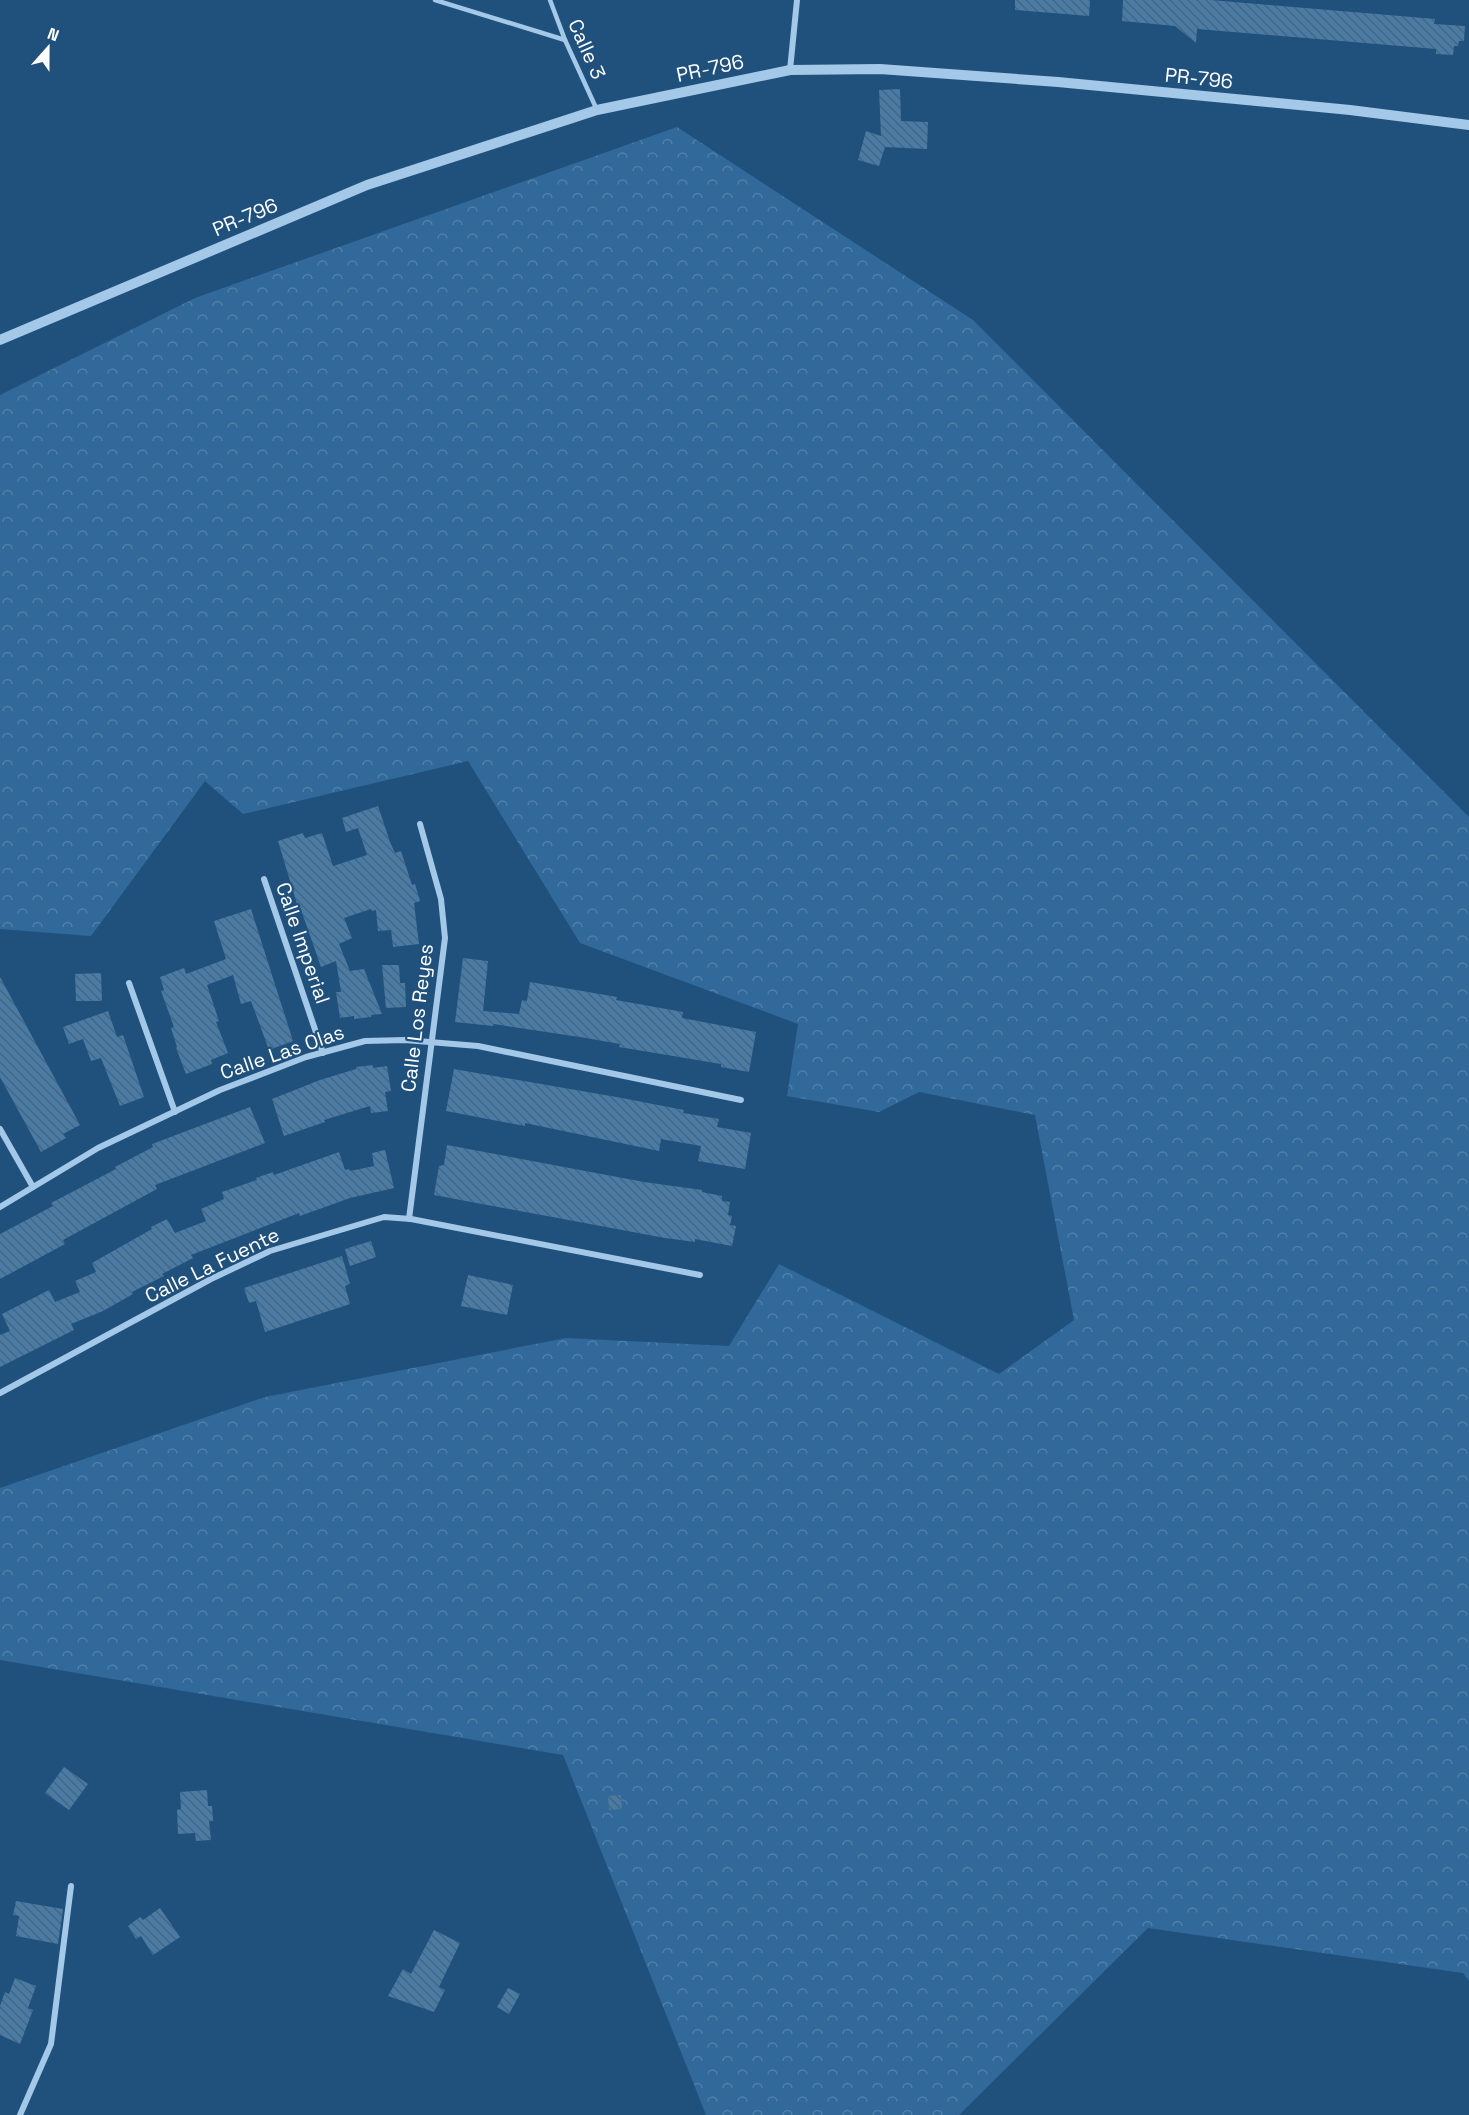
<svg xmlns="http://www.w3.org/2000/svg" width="1469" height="2115" font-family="'Space Grotesk',sans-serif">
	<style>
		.forest { fill: url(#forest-crowns) }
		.building { fill: url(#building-back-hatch) }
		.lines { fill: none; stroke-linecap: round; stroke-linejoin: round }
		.service { stroke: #a4c8e7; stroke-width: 4.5 }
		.minor { stroke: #a4c8e7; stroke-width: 6 }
		.tertiary { stroke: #a4c8e7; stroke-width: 10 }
		.labels { text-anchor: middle; stroke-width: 4.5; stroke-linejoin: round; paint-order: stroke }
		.street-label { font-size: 20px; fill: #fff; stroke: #20517d }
	</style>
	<defs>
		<pattern id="forest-crowns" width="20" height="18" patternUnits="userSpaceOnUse" patternTransform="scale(1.5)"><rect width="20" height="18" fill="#30699a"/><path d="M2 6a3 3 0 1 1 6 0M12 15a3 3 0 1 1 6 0" fill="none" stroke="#4f80a9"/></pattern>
		<pattern id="building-back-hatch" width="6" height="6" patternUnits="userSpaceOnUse" patternTransform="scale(1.5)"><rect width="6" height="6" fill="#497ba7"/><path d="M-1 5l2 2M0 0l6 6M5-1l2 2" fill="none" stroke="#4a647a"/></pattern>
	</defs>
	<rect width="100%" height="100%" fill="#20517d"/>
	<!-- forest -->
	<path class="forest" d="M677,127L973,320L1469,817V1981L1463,1973L1148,1928L959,2115H706L563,1755L0,1660V1488L265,1397L566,1338L729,1346L779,1264L999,1374L1074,1320L1035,1115L919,1092L879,1112L787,1096L798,1024L580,943L468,761L243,814L205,781L91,936L0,929V395L195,298Z"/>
	<!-- building -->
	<g class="building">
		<path d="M1015,0H1090L1089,16L1015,10Z"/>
		<path d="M1123,0H1211L1435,19L1434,24L1465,26L1464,41H1459L1458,46H1454L1453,55L1436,54V49L1197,29L1196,43L1175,26L1122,21Z"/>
		<path d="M900,89L901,121L928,122L927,149L885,147L879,166L858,160L866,131L881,136L879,90Z"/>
		<path d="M378,806L390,842L395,853L401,851L412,885L415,884L420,901L414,903L419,944L393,947L391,930L378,931L376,910L372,911L371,909L344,918L352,938L339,944L350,971L364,969L382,1014L371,1015V1017L354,1019V1016L340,1018L336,992H341L336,961L321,967L299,904H297L278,841L303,833L305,838L322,833L333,866L367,855L358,828L346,832L342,818Z"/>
		<path d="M251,909L293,1041L269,1050L251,1001L241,1004L233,975L207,985L219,1021L216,1022L228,1053L211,1060L212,1064L186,1074L176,1048L177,1047L171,1028L174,1027L161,991L164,990L160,977L184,968L186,974L226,959L214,921Z"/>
		<path d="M463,958L488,961L483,1011L519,1014L522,1000L527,1001L530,982L617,997L616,1000L683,1012L682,1018L756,1032L749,1072L721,1067V1064L619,1047L620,1044L586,1038L494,1024L493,1026L455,1022Z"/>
		<path d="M382,965H399L400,983H405L406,1007L386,1008Z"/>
		<path d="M101,973L102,1001H76L75,974Z"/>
		<path d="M0,977L80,1125L63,1134L66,1138L41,1152L0,1077Z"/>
		<path d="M108,1011L117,1037L123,1035L144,1097L120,1106L101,1058L91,1061L83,1039L69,1044L63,1027Z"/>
		<path d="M373,1065V1068L387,1066L391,1091L385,1092L388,1111L371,1113L370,1106L324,1120L325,1122L284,1136L272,1099L320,1080L356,1069V1067Z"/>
		<path d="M454,1069L622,1098L684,1110L683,1113L719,1119L717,1127L751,1133L745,1169L698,1161L701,1146L661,1139L659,1151L525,1123V1126L446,1111Z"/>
		<path d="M250,1107L265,1143L155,1185L157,1189L63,1240L65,1244L0,1279V1234L53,1206L51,1203L116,1169L115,1167L153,1147L152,1144Z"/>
		<path d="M447,1145L644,1182L702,1190V1192L722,1196V1201L730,1202L728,1215L732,1216L730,1225L736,1226L732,1246L695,1239V1242L665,1238L434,1195L439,1166L444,1165Z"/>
		<path d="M385,1150L394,1188L350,1198L300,1216L299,1213L191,1255L193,1258L162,1274L164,1276L132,1292L133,1294L103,1311L71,1324L74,1330L0,1367V1335L10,1331L2,1314L49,1290L55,1302L80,1292L75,1281L96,1272L92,1263L152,1229L151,1227L167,1219L175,1233L206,1221L201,1209L224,1199L222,1192L257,1180L256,1178L273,1172L274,1175L339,1152L345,1170L349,1169L350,1171L374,1166L372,1153Z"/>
		<path d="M371,1241L376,1257L350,1266L345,1249Z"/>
		<path d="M342,1256L350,1284L345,1286L350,1304L265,1332L256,1301L249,1303L244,1288Z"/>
		<path d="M468,1275L513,1285L507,1315L461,1306Z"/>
		<path d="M64,1767L88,1784L69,1810L45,1793Z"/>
		<path d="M207,1790L208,1806H212L213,1821H209L211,1840L196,1841L195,1833L178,1834L177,1810L181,1809L180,1792Z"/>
		<path d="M621,1795L622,1809L609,1810L608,1796Z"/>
		<path d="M16,1901L63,1909L58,1944L16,1936L19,1916L13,1915Z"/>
		<path d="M160,1908L180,1937L153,1955L141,1936L136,1939L128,1926L140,1917L143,1920Z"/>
		<path d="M434,1930L460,1943L439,1987L445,1990L434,2012L388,1996L403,1969L411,1974Z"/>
		<path d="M15,1978L36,1986L28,2008L33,2010L20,2044L0,2035V2006L5,1992L9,1994Z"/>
		<path d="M508,1988L520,1994L509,2014L497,2007Z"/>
	</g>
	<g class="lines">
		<!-- service -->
		<g class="service">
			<path d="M435,0L565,40"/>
			<path d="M550,0L565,40L597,110"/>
		</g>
		<!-- minor -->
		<g class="minor">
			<path d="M790,70L797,0"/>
			<path d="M264,879L323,1053"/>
			<path d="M129,983L175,1112"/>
			<path d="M0,1129L33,1187"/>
			<path d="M0,1207L98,1148L220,1090L306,1057L365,1041L405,1040L478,1046L741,1100"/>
			<path d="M409,1219L445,938L441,899L420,824"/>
			<path d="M0,1393L211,1279L270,1251L384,1217L411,1219L700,1275"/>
			<path d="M20,2115L51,2044L71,1886"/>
		</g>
		<!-- tertiary -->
		<path class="tertiary" d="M0,340L367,185L597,110L790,70L880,69L1058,82L1350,110L1469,125"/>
	</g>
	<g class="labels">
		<!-- street labels -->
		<g class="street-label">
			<text transform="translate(587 49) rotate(66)" y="7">Calle 3</text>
			<text transform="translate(710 68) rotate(-12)" y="7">PR-796</text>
			<text transform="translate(1199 78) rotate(6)" y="7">PR-796</text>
			<text transform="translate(245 217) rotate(-23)" y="7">PR-796</text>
			<text transform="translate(303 943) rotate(71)" y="7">Calle Imperial</text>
			<text transform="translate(417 1018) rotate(-83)" y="7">Calle Los Reyes</text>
			<text transform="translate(282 1052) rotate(-19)" y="7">Calle Las Olas</text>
			<text transform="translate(212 1265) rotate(-26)" y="7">Calle La Fuente</text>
		</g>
	</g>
	<!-- north arrow -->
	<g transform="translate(48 48) rotate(21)" stroke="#20517d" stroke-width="4.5" paint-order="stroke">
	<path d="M0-4.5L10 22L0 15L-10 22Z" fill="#ffffff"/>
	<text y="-9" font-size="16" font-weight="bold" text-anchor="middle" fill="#ffffff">N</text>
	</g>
</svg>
